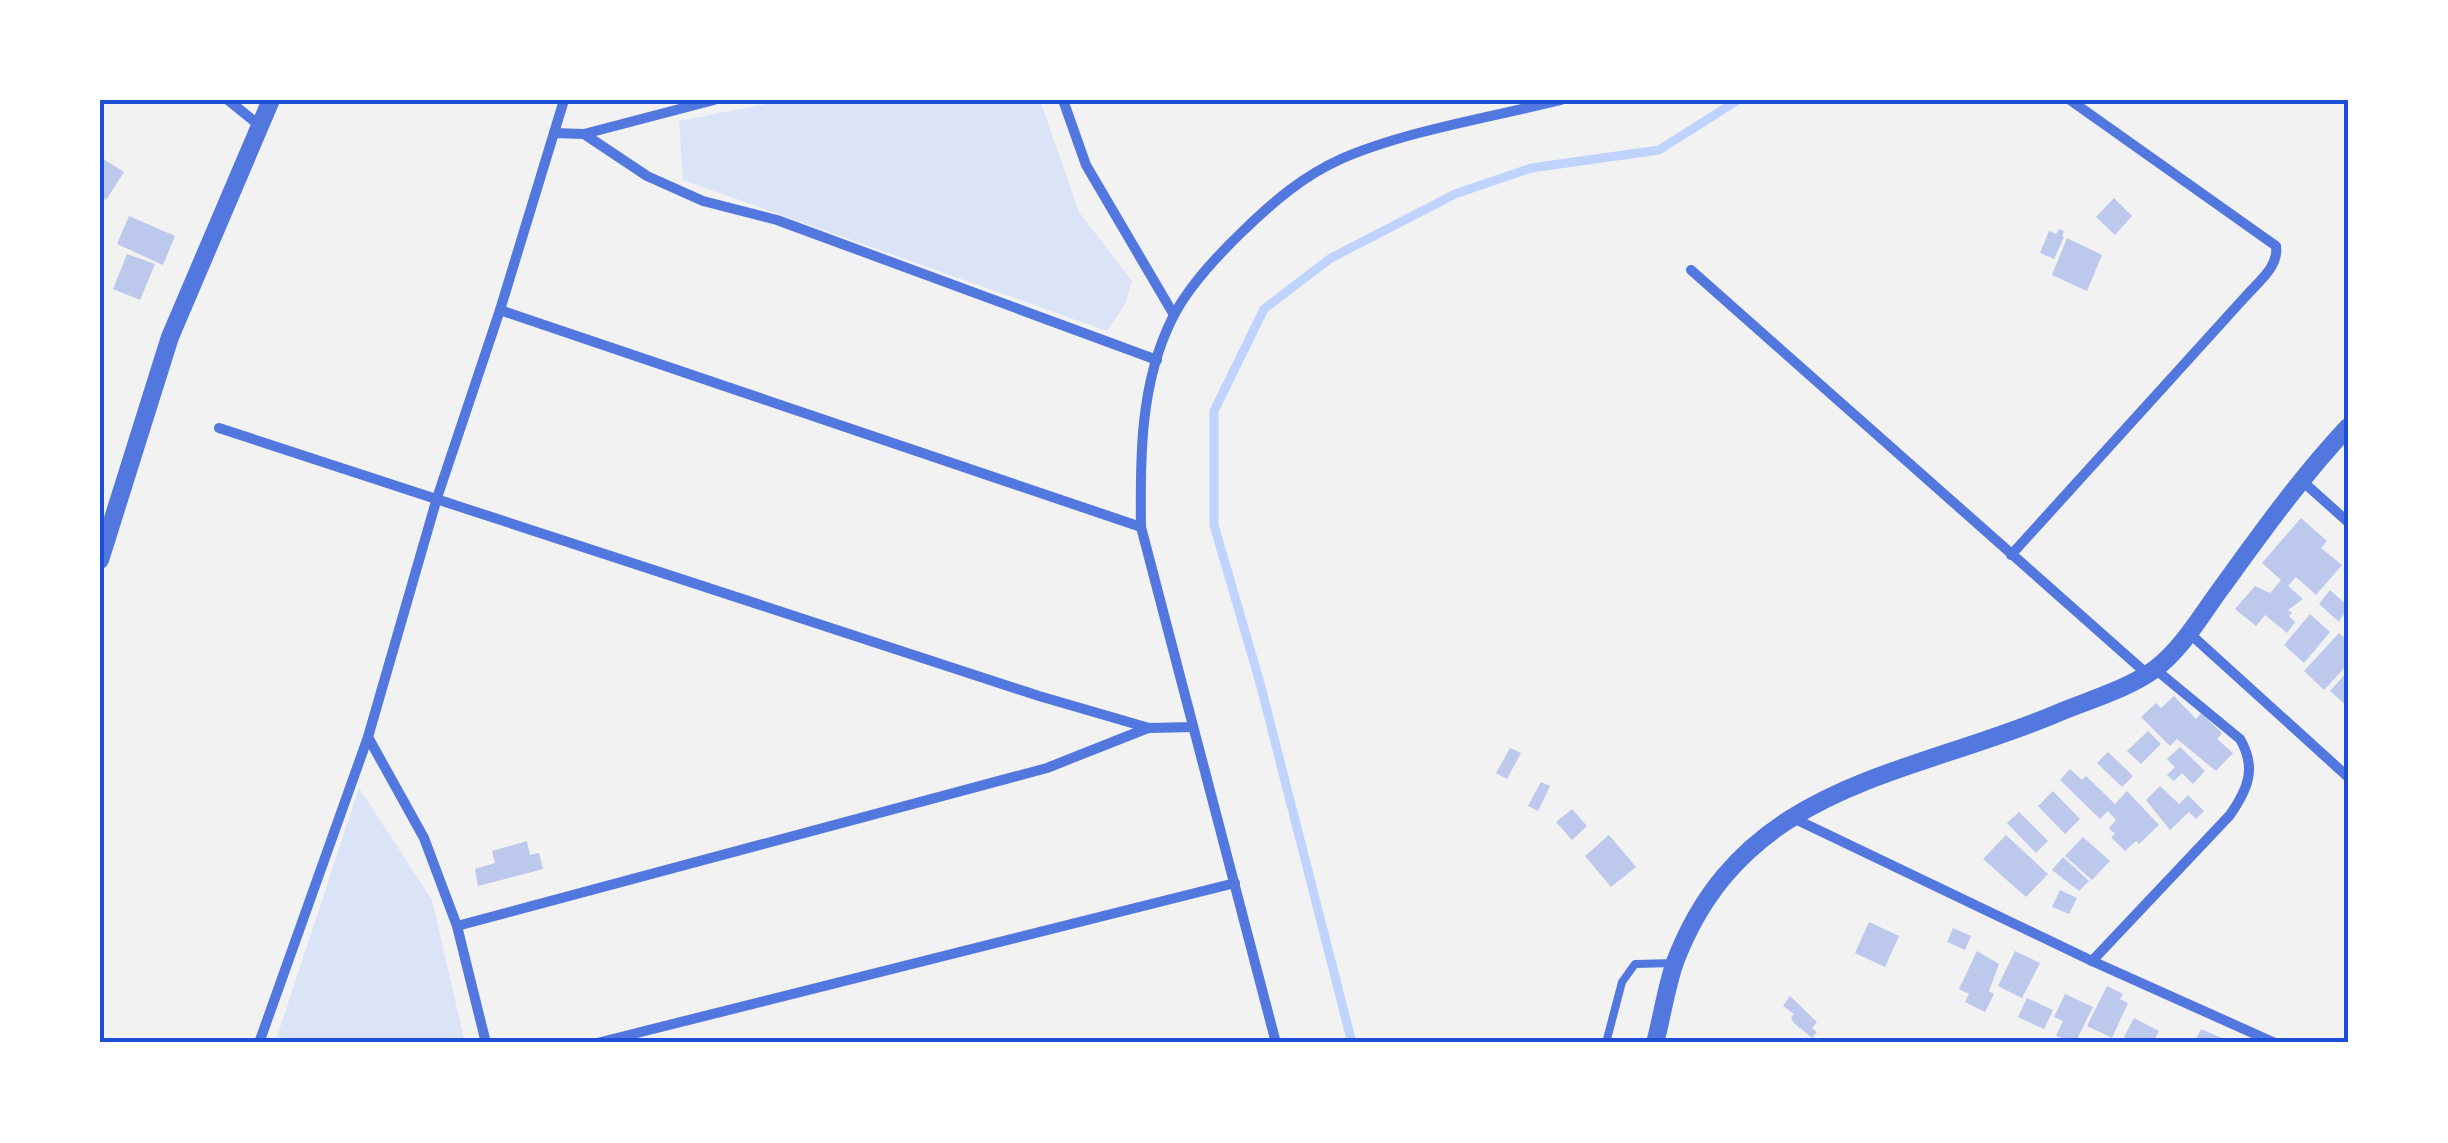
<svg xmlns="http://www.w3.org/2000/svg" width="2448" height="1143" font-family="Overpass,sans-serif">
	<style>
		.green { fill: #dbe4f7 }
		.lines { fill: none; stroke-linecap: round; stroke-linejoin: round }
		.stream { stroke: #bfd3fe; stroke-width: 9 }
		.building { fill: #bdc9ec }
		.service { stroke: #5277de; stroke-width: 8 }
		.minor { stroke: #5277de; stroke-width: 10 }
		.tertiary { stroke: #5277de; stroke-width: 18 }
		.neatline { fill: none; stroke: #1d4ed8; stroke-width: 4 }
	</style>
	<rect width="100%" height="100%" fill="#f2f2f2"/>
	<!-- green -->
	<g class="green">
		<path d="M786,100H1040L1079,212L1132,281L1125,304L1107,331L683,180L679,121Z"/>
		<path d="M359,788L432,900L465,1043H275Z"/>
	</g>
	<g class="lines">
		<!-- stream -->
		<path class="stream" d="M1352,1043L1260,683L1214,525V411L1264,309L1331,258L1455,194L1531,168L1659,150L1738,100"/>
	</g>
	<!-- building -->
	<g class="building">
		<path d="M100,157L124,172L106,200L100,196Z"/>
		<path d="M2114,198L2132,216L2115,235L2096,217Z"/>
		<path d="M129,216L175,236L163,265L117,244Z"/>
		<path d="M2059,229L2064,231L2062,236L2064,237L2054,259L2040,253L2049,231L2056,234Z"/>
		<path d="M2067,238L2102,255L2087,291L2052,275Z"/>
		<path d="M127,254L155,264L140,300L113,289Z"/>
		<path d="M2301,518L2327,541L2321,548L2342,565L2316,595L2296,577L2288,586L2303,599L2288,610L2292,613L2289,616L2295,622L2287,633L2265,615L2256,626L2235,609L2255,586L2270,593L2281,580L2262,563Z"/>
		<path d="M2330,590L2348,606L2339,622L2319,604Z"/>
		<path d="M2310,614L2330,632L2304,663L2284,645Z"/>
		<path d="M2339,633L2348,641L2345,652L2348,664L2324,690L2304,671Z"/>
		<path d="M2348,671V707L2330,691Z"/>
		<path d="M2174,696L2196,719L2201,713L2222,733L2217,739L2233,753L2216,771L2177,739L2170,746L2141,717L2156,703L2161,708Z"/>
		<path d="M2148,731L2161,744L2141,764L2127,751Z"/>
		<path d="M2180,747L2205,771L2193,784L2182,773L2174,781L2167,775L2175,767L2167,759Z"/>
		<path d="M1510,748L1521,753L1507,779L1496,773Z"/>
		<path d="M2108,752L2133,776L2122,787L2097,763Z"/>
		<path d="M2070,769L2082,780L2086,776L2115,804L2127,791L2159,825L2139,844L2136,841L2125,851L2111,837L2115,834L2109,828L2116,820L2108,811L2100,819L2060,780Z"/>
		<path d="M1541,782L1550,786L1538,811L1528,806Z"/>
		<path d="M2160,786L2179,804L2188,795L2204,811L2196,819L2189,812L2170,830L2146,800Z"/>
		<path d="M2053,791L2080,819L2065,834L2038,806Z"/>
		<path d="M1572,809L1587,826L1572,840L1556,822Z"/>
		<path d="M2019,812L2048,841L2036,853L2007,823Z"/>
		<path d="M1609,835L1636,867L1611,887L1585,856Z"/>
		<path d="M2006,835L2048,874L2026,897L1983,859Z"/>
		<path d="M2083,837L2110,861L2092,880L2065,856Z"/>
		<path d="M527,841L530,855L539,853L543,869L478,886L475,869L495,863L492,851Z"/>
		<path d="M2063,857L2089,881L2079,891L2052,870Z"/>
		<path d="M2060,890L2077,898L2069,914L2052,907Z"/>
		<path d="M1869,922L1899,936L1885,967L1855,953Z"/>
		<path d="M1953,928L1971,936L1965,950L1947,942Z"/>
		<path d="M1977,951L1999,964L1989,991L1994,994L1985,1012L1965,1002L1969,994L1959,989Z"/>
		<path d="M2015,951L2040,963L2022,998L1998,986Z"/>
		<path d="M2107,986L2123,994L2120,999L2128,1003L2112,1038L2087,1026Z"/>
		<path d="M2065,994L2093,1007L2075,1043L2056,1036L2063,1021L2054,1017Z"/>
		<path d="M1790,996L1817,1022L1812,1028L1817,1032L1812,1038L1794,1023L1791,1018L1794,1014L1783,1006Z"/>
		<path d="M2027,998L2053,1010L2044,1029L2018,1017Z"/>
		<path d="M2134,1018L2159,1031L2153,1043H2137L2124,1037Z"/>
		<path d="M2201,1029L2224,1039L2222,1043H2194Z"/>
	</g>
	<g class="lines">
		<!-- service -->
		<path class="service" d="M1606,1043L1622,982L1635,964L1675,963"/>
		<!-- minor -->
		<g class="minor">
			<path d="M228,100L259,125"/>
			<path d="M1063,100L1086,165L1174,315"/>
			<path d="M554,133L584,134L714,100"/>
			<path d="M584,134L647,176L703,201L777,220L1157,360"/>
			<path d="M1691,270L2146,673"/>
			<path d="M500,310L1141,527"/>
			<path d="M219,428L1039,696L1149,728L1193,727"/>
			<path d="M2301,480L2348,522"/>
			<path d="M2011,555L2245,297C2258,282 2279,267 2276,246L2070,100"/>
			<path d="M2188,632L2348,777"/>
			<path d="M368,737L424,838L457,926L486,1043"/>
			<path d="M1791,817L2092,961L2275,1043"/>
			<path d="M457,926L1047,768L1148,728"/>
			<path d="M2092,961L2230,815C2248,789 2257,768 2240,739L2155,669"/>
			<path d="M259,1043L368,737L437,498L500,310L564,100"/>
			<path d="M597,1043L1235,883"/>
			<path d="M1276,1043L1141,527C1140,458 1140,383 1172,319C1188,286 1218,255 1243,231C1273,202 1303,176 1341,159C1405,131 1492,117 1561,100"/>
		</g>
		<!-- tertiary -->
		<g class="tertiary">
			<path d="M100,560L170,337L271,100"/>
			<path d="M1655,1043C1662,1017 1666,988 1675,962C1743,783 1907,777 2058,713C2089,700 2128,689 2155,669C2182,649 2202,614 2222,587C2262,532 2301,477 2348,427"/>
		</g>
	</g>
	<!-- border -->
	<rect width="2448" height="1143" fill="none" stroke="#ffffff" stroke-width="205"/>
	<rect x="102" y="102" width="2244" height="938" class="neatline"/>
</svg>
